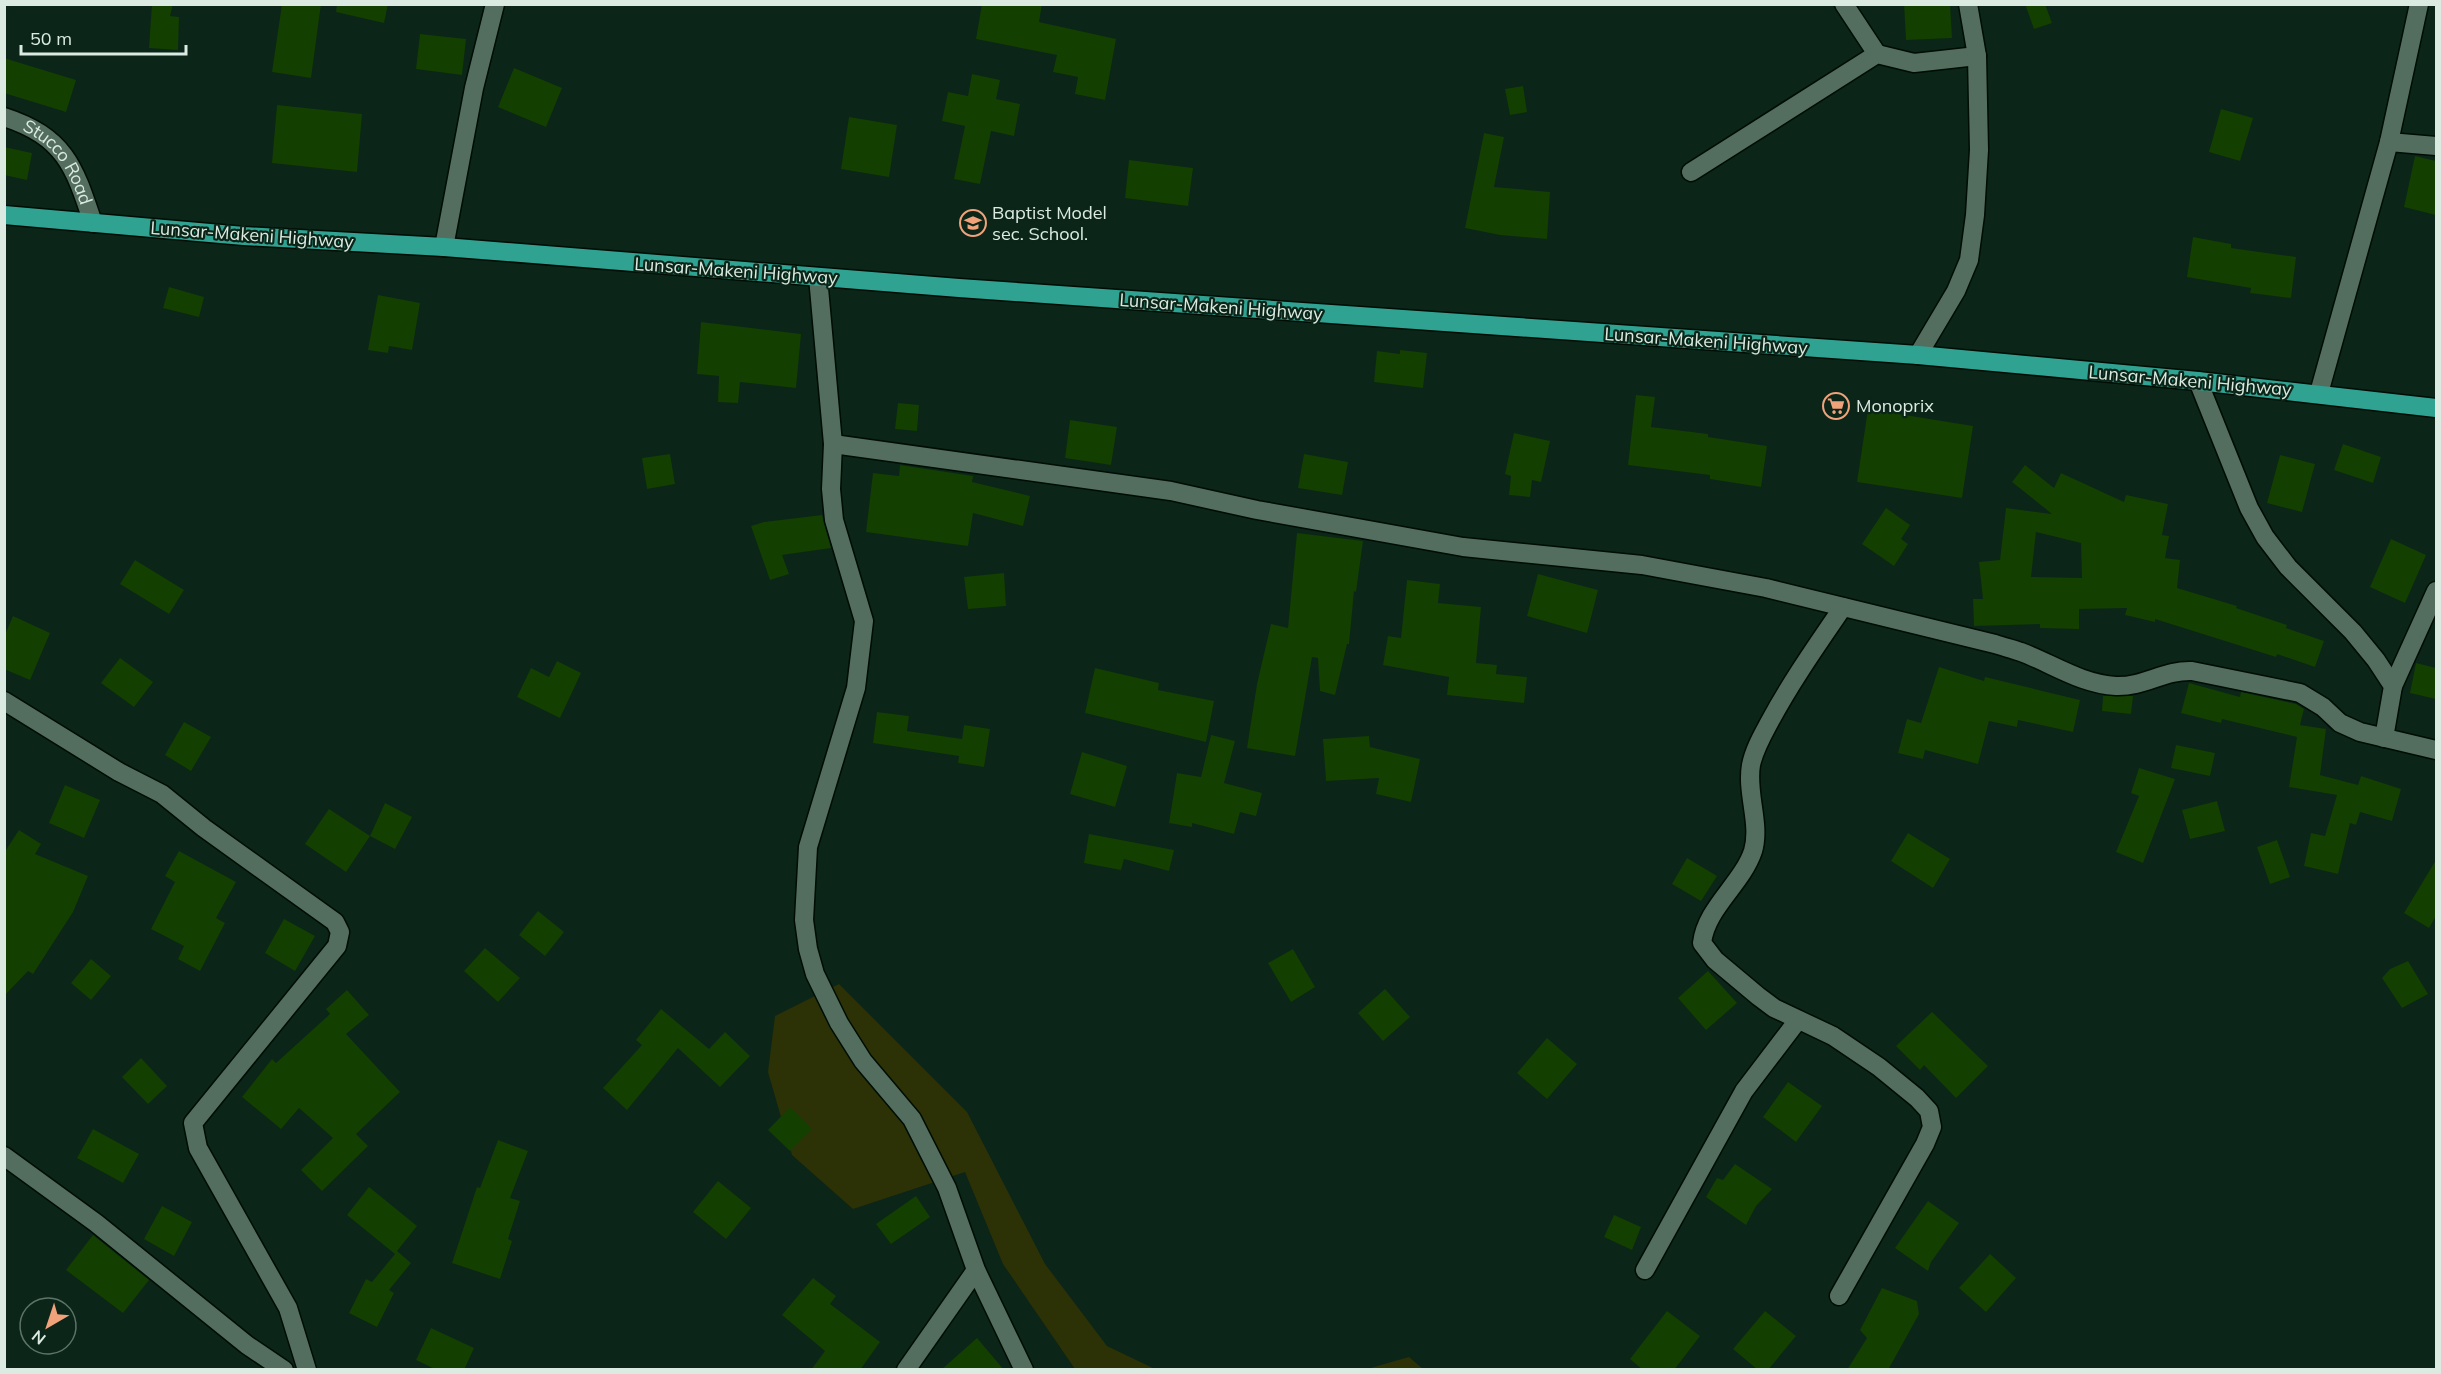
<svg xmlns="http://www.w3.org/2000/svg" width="2441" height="1374" font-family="Mulish,sans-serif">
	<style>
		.green { fill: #2d3106 }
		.building { fill: #133f00; fill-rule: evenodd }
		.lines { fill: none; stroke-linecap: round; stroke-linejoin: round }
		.street-casing { stroke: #000d04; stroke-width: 21 }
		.primary-casing { stroke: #000d04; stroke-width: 21 }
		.street { stroke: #536e5f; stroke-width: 18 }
		.primary { stroke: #30a292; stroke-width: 18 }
		.labels { text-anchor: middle; stroke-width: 4.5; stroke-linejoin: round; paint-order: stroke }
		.street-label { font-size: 18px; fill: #dcebe2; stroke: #0b2519 }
		.poi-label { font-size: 18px; fill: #dcebe2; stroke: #0b2519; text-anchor: start }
	</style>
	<rect width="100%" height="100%" fill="#0b2519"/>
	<!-- green -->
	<g class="green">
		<path d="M839,984L967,1112L1045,1264L1107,1346L1155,1369H1075L1003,1264L965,1172L853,1209L792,1155L768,1072L775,1016Z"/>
		<path d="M1409,1357L1423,1369H1367Z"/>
	</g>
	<!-- building -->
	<g class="building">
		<path d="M152,4H173L170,16L179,17L178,50L149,48Z"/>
		<path d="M282,4H321L311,78L272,72Z"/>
		<path d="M337,4H388L384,23L336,12Z"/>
		<path d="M982,4H1042L1039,22L1116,39L1105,100L1075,94L1078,77L1053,72L1057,55L976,39Z"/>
		<path d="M1904,4H1950L1952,38L1906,40Z"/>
		<path d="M2025,4H2045L2052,23L2034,29Z"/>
		<path d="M420,34L466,39L462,75L416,69Z"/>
		<path d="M4,58L76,80L66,112L4,93Z"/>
		<path d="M514,68L562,88L546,127L498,107Z"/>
		<path d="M972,74L1000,80L996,99L1020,104L1014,136L991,131L980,184L954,179L965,126L942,121L948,92L968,96Z"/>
		<path d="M1523,86L1527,112L1510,115L1505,89Z"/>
		<path d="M277,105L362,114L357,172L272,163Z"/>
		<path d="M2221,109L2253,118L2240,161L2209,152Z"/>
		<path d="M849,117L897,125L889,177L841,169Z"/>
		<path d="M1484,133L1504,137L1494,187L1550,192L1547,239L1500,235L1465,228Z"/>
		<path d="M4,147L32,153L27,180L4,175Z"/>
		<path d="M2415,156L2436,161V215L2404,207Z"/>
		<path d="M1129,160L1193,168L1188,206L1125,198Z"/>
		<path d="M2193,237L2231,244V248L2296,257L2291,298L2250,293L2251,288L2187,277Z"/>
		<path d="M169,287L204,297L199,317L163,308Z"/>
		<path d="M378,295L420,303L412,350L389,346L388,353L368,350Z"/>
		<path d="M701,322L801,334L796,388L740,382L738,403L718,402L719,376L697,374Z"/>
		<path d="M1400,350L1427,353L1423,388L1374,382L1377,351L1400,354Z"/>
		<path d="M1636,395L1655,397L1651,427L1708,434V437L1767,446L1761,487L1710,479V475L1628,465Z"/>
		<path d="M898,403L919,405L917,431L895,429Z"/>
		<path d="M1868,409L1973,426L1962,498L1857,482Z"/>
		<path d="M1070,420L1117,427L1111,465L1065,458Z"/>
		<path d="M1514,433L1550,441L1541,482L1532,480L1530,497L1509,495L1511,476L1505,474Z"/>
		<path d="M2343,444L2381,457L2373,483L2334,470Z"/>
		<path d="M670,454L675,484L647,489L642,458Z"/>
		<path d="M1304,454L1348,462L1342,495L1298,488Z"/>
		<path d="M2280,455L2315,464L2302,512L2267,503Z"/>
		<path d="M900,465L973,476L972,482L1030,496L1023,526L973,513L968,546L866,532L873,473L899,476Z"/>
		<path d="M2025,465L2054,488L2061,473L2124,502L2126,495L2168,504L2162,535L2169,536L2165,558L2180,560L2177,588L2237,606L2236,608L2287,625L2286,628L2324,641L2315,667L2277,654L2276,657L2155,619V622L2125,615L2127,608L2079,609V629L2040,628V624L1974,626L1973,599H1983L1979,562L2000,560L2006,508L2052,514L2012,482ZM2036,532L2081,543L2082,578L2031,577Z"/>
		<path d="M1886,508L1910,525L1901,539L1908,544L1894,566L1862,544Z"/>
		<path d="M822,515L831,548L782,555L789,574L770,580L751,526L764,522Z"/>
		<path d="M1297,533L1363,541L1356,592L1354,591L1349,644H1347L1335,695L1320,691L1318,658L1312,657L1295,756L1247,748L1257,684L1271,624L1288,628Z"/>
		<path d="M2391,539L2426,555L2405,603L2370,587Z"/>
		<path d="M135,560L184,590L169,614L120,584Z"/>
		<path d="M1004,573L1006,606L968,609L964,577Z"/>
		<path d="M1538,574L1598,590L1587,633L1527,616Z"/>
		<path d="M1407,580L1440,584L1438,603L1481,607L1476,663L1497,665L1496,674L1527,677L1524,703L1447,695L1449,677L1383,665L1388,636L1401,638Z"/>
		<path d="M13,616L50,633L30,680L4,669V637Z"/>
		<path d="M120,658L153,682L134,707L101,683Z"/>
		<path d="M557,661L581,673L560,718L517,697L531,668L549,677Z"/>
		<path d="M2416,663L2436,668V699L2410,693Z"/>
		<path d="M1939,667L1984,681L1985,677L2080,700L2073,732L2018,720L2017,727L1989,721L1978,764L1925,750L1923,759L1898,753L1907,719L1921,723Z"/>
		<path d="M1095,668L1159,683L1158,690L1214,701L1206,742L1085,713Z"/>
		<path d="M2189,683L2240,697L2241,692L2296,704L2304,709L2300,725L2326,729L2320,775L2358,785L2361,776L2401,789L2392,821L2360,812L2356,825L2350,823L2338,874L2304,866L2311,833L2325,836L2337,795L2289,787L2297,737L2222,719L2221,723L2181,713Z"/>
		<path d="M2103,696H2133L2131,714L2102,711Z"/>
		<path d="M877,712L909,716L907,731L962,739L964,725L990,729L984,767L958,763L959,756L873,743Z"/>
		<path d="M184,722L211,737L191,771L165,755Z"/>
		<path d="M1211,735L1235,741L1224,783L1262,793L1256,816L1240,812L1234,834L1192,823V827L1169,823L1177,773L1201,777Z"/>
		<path d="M1369,736L1370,747L1420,759L1411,802L1376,794L1379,778L1326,781L1323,739Z"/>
		<path d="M2176,745L2215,753L2210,776L2171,768Z"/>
		<path d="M1082,752L1127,766L1115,807L1070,794Z"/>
		<path d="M2139,768L2175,779L2143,863L2116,852L2139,796L2131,793Z"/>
		<path d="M65,785L100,800L84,838L49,823Z"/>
		<path d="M2217,801L2225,831L2190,839L2182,810Z"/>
		<path d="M385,803L412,817L395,849L370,836Z"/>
		<path d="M329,809L370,836L346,872L305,844Z"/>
		<path d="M19,830L41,844L35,854L88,876L73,912L33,974L28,971L4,996V853Z"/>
		<path d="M1908,833L1950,859L1933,888L1891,861Z"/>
		<path d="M1089,834L1174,850L1169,871L1124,859L1121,870L1084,863Z"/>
		<path d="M2277,840L2290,877L2270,884L2257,847Z"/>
		<path d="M179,851L236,882L216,918L225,923L200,971L178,959L184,946L151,929L175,882L165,876Z"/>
		<path d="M1687,858L1717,876L1701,901L1672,884Z"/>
		<path d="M2436,860V916L2429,928L2404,913Z"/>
		<path d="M538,911L564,932L545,956L519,935Z"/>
		<path d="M284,919L315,936L295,971L265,953Z"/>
		<path d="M485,948L520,978L498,1002L464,971Z"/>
		<path d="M1293,949L1315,987L1291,1002L1268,963Z"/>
		<path d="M91,959L111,976L91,1000L71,983Z"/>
		<path d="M2408,961L2428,994L2402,1008L2382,978L2390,969Z"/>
		<path d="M1708,971L1737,1003L1706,1030L1678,998Z"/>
		<path d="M1385,989L1410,1017L1383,1041L1358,1013Z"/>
		<path d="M347,990L369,1015L346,1034L400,1092L356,1134L368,1146L322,1191L301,1170L333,1138L299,1108L281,1129L242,1097L272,1059L276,1063L330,1014L326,1009Z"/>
		<path d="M661,1009L709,1049L725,1032L750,1056L720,1087L678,1048L627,1110L603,1088L642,1045L636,1040Z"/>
		<path d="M1932,1012L1988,1066L1956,1098L1924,1065L1920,1070L1896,1046Z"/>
		<path d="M1547,1038L1577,1064L1547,1099L1517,1073Z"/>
		<path d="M141,1058L167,1086L148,1104L122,1077Z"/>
		<path d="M1788,1082L1822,1106L1796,1142L1763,1117Z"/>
		<path d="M790,1107L812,1129L790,1151L768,1130Z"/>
		<path d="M93,1129L139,1154L123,1183L77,1158Z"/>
		<path d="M498,1140L528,1151L510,1198L520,1201L508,1239L512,1241L500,1279L452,1263L477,1187L480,1188Z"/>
		<path d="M1735,1164L1772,1189L1756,1206L1746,1225L1706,1197L1717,1178L1723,1180Z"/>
		<path d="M718,1181L751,1208L726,1239L693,1212Z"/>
		<path d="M369,1187L417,1226L397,1251L411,1263L389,1290L394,1293L377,1327L349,1313L366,1279L372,1282L395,1254L347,1215Z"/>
		<path d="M916,1196L930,1217L891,1244L876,1224Z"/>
		<path d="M1928,1201L1959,1223L1931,1262L1928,1271L1895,1248Z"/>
		<path d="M162,1206L192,1222L174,1256L144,1239Z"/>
		<path d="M1614,1215L1641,1227L1632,1250L1604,1237Z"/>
		<path d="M93,1235L149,1280L123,1313L66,1270Z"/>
		<path d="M1990,1254L2016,1278L1986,1312L1959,1288Z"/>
		<path d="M813,1278L836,1296L830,1304L880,1342L860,1370H811L825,1351L782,1315Z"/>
		<path d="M1882,1288L1917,1301L1919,1314L1888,1370H1847L1867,1338L1860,1330Z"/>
		<path d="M1667,1311L1700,1336L1674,1370H1643L1630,1359Z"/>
		<path d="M1765,1311L1796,1336L1768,1370H1758L1733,1349Z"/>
		<path d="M431,1328L474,1348L464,1370H437L416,1360Z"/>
		<path d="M977,1338L1004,1370H941Z"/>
	</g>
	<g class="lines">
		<defs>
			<g id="street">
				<path d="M1844,4L1877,54"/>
				<path id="s1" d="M4,117C65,137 74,166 93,223"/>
				<path d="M2389,142L2436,146"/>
				<path d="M1691,172L1877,54L1914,63L1977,56"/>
				<path d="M444,247L474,88L495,4"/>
				<path d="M818,277L833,444L831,489L834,520L864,621L856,688L808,847L804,920L808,949L815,974L839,1023L863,1061L912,1119L947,1188L976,1270L1024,1370"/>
				<path d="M1918,355L1956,291L1969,260L1975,215L1979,150L1977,56L1968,4"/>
				<path d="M2198,381L2249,508L2265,537L2288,567L2353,632L2376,660L2393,686L2384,738"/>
				<path d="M2319,393L2389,142L2419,4"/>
				<path d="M833,444L1171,491L1257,510L1463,547L1642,565L1766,588L1995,644C2004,647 2013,649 2021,652C2053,664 2081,684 2116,686C2144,687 2164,670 2192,671L2300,693L2323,707L2340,723L2360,732L2436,750"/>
				<path d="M2393,686L2436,591"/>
				<path d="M4,701L119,772L162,794L204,828L335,922L340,932L337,946L193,1123L198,1148L288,1308L307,1370"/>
				<path d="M4,1156L96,1223L247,1345L284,1370"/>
				<path d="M1645,1270L1744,1091L1798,1020"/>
				<path d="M1839,1296L1925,1144L1932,1127L1929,1111L1917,1098L1879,1067L1833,1036L1774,1008L1758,996L1715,960L1702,943C1706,908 1742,884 1753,851C1761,824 1746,793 1751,765C1754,750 1762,736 1769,723C1791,682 1817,645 1843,607"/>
				<path d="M906,1370L976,1270"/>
			</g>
			<path id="primary" d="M4,215L244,236L444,247L959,288L1918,355L2198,381L2436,408"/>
		</defs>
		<!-- street casing -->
		<use href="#street" class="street-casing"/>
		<!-- primary casing -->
		<use href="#primary" class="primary-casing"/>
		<!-- street -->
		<use href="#street" class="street"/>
		<!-- primary -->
		<use href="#primary" class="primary"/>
	</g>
	<!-- icons -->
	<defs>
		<symbol id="school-ring" viewBox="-11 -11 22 22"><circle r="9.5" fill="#0b2519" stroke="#f0a27a" stroke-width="1.5"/><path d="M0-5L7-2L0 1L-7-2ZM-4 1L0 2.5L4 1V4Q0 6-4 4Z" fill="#f0a27a"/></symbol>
		<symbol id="supermarket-ring" viewBox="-11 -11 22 22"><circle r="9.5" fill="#0b2519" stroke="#f0a27a" stroke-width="1.5"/><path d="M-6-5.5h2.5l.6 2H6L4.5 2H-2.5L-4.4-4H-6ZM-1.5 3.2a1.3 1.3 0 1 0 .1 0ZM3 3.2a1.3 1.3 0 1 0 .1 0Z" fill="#f0a27a"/></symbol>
	</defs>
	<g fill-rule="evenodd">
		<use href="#school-ring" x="958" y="208" width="30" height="30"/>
		<use href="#supermarket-ring" x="1821" y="391" width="30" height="30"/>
	</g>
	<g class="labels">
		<!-- street labels -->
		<g class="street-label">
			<text dy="6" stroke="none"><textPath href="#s1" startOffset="74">Stucco Road</textPath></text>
			<text transform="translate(252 235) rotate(4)" y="6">Lunsar-Makeni Highway</text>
			<text transform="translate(736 271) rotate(4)" y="6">Lunsar-Makeni Highway</text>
			<text transform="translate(1221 307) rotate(4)" y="6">Lunsar-Makeni Highway</text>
			<text transform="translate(1706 341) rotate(4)" y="6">Lunsar-Makeni Highway</text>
			<text transform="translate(2190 381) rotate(5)" y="6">Lunsar-Makeni Highway</text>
		</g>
		<!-- poi labels -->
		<g class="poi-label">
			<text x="992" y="219">Baptist Model<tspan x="992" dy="21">sec. School.</tspan></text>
			<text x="1856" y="412">Monoprix</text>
		</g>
	</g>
	<!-- border -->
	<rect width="2441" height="1374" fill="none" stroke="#dcebe2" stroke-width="12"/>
	<!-- north arrow -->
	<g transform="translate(48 1326) rotate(219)"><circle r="28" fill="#0b2519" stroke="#5f7469" stroke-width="1.5"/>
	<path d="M0-4.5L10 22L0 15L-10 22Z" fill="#f0a27a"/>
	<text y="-9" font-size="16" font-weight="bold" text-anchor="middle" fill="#dcebe2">N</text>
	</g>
	<!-- scale -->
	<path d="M21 45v9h165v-9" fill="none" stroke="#dcebe2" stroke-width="3"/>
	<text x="30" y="45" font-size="18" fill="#dcebe2" stroke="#0b2519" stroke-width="4.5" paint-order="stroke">50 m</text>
</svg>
